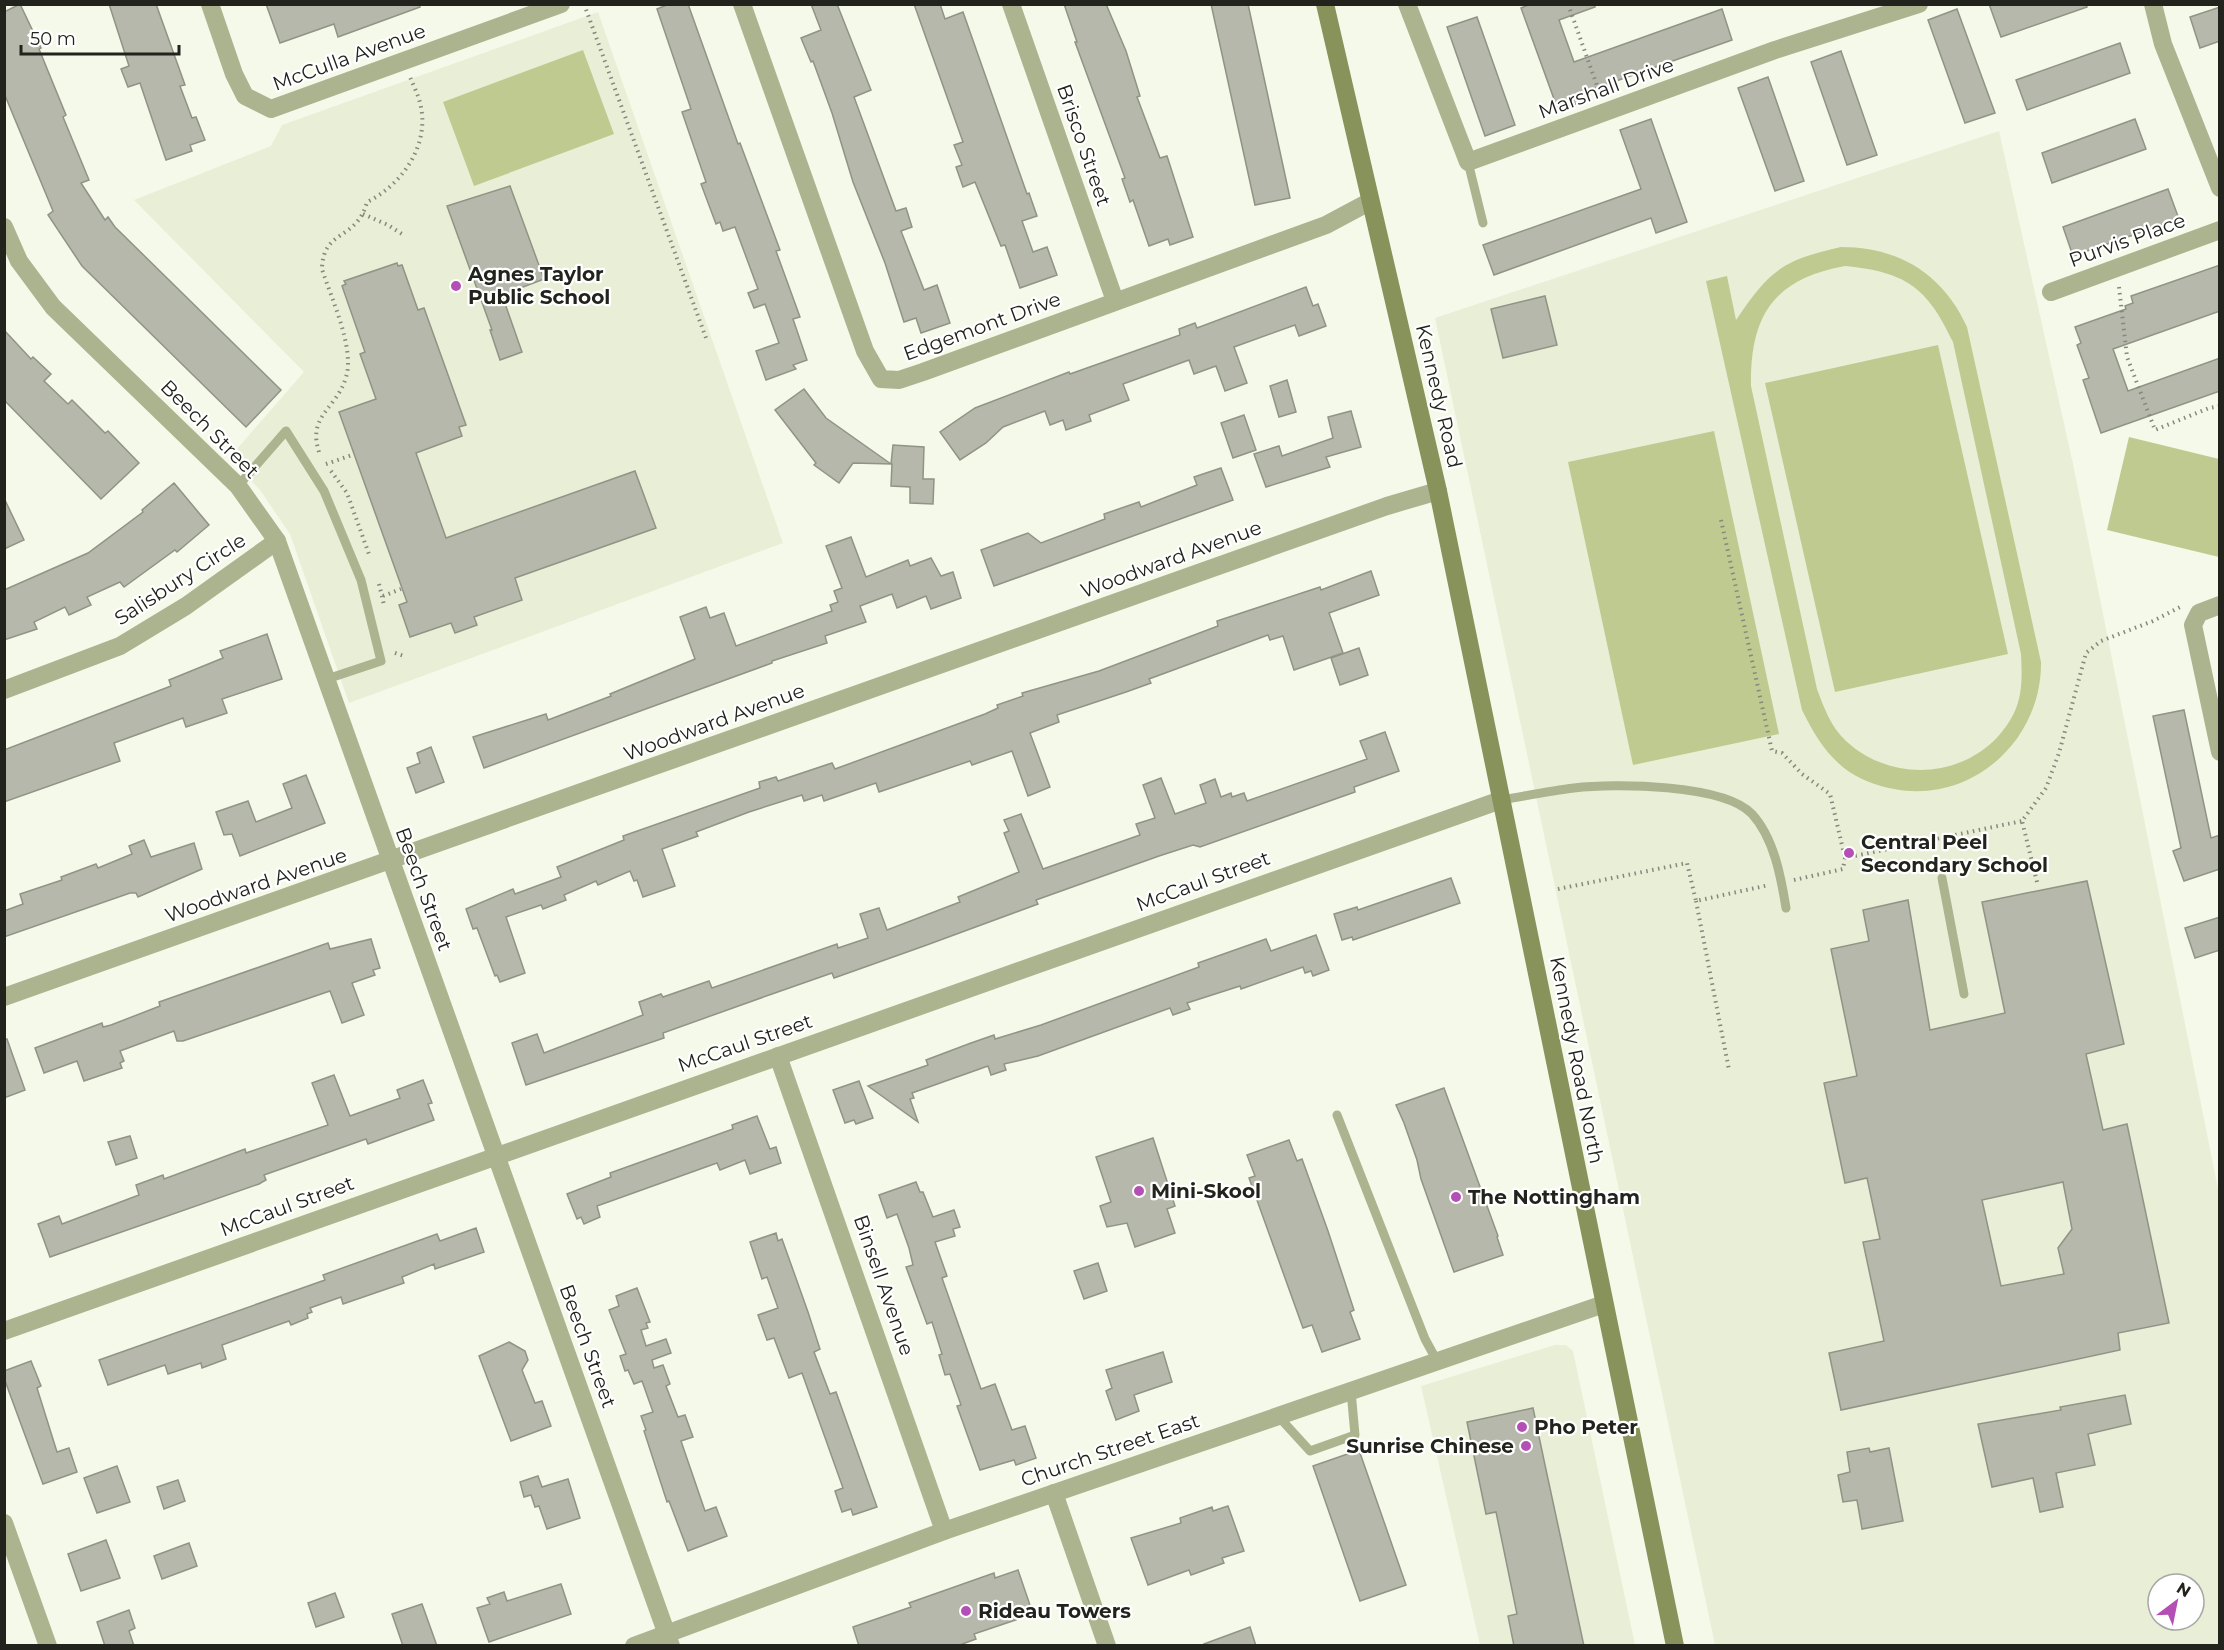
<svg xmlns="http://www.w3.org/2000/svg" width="2224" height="1650" font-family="Montserrat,sans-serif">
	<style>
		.built { fill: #e9eed7; fill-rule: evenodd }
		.pitch { fill: #bfca90; fill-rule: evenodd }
		.building { fill: #b5b8aa; stroke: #909485; stroke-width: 1.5; fill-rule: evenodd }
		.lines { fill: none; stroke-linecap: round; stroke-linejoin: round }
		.path { stroke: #86887d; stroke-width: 4; stroke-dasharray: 1.5 4.5; stroke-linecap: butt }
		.lane { stroke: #acb38f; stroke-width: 9 }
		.street { stroke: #acb38f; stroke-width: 18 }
		.secondary { stroke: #88925b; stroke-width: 18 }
		.poi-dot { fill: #b450b5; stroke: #fff; stroke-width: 2 }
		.labels { text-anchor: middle; stroke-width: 4.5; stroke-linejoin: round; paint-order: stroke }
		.street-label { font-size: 20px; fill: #22231d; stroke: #fff }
		.poi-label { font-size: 20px; font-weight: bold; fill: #22231d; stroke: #fff; text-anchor: start }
	</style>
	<rect width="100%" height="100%" fill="#f5f9e9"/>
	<!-- built -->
	<g class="built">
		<path d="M598,12L783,543L349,703L290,534L260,490L229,458L304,372L134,200L271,146L282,125Z"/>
		<path d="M1999,131L2073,464L2219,1194V1645H1715L1435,318ZM2158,1584H2194V1620H2158Z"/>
		<path d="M1555,1345H1566L1573,1351L1635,1645H1480L1421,1386Z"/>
	</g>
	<!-- pitch -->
	<g class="pitch">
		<path d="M583,50L614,134L474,186L443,102Z"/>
		<path d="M1841,247C1899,247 1943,274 1967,327L2041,662C2042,740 1972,804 1894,789C1877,786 1858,779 1844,768C1824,752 1813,732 1802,710L1706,281L1727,276L1736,320C1769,271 1782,260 1841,247ZM1845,266C1906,272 1927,287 1953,342L2021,654C2022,674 2023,694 2014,713C1982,777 1897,788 1846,741C1831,727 1824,708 1817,689L1751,386C1750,315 1774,279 1845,266Z"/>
		<path d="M1938,345L2008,654L1835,692L1765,383Z"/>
		<path d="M1714,431L1779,734L1633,765L1568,462Z"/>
		<path d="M2129,437L2219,459V557L2107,530Z"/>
	</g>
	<!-- building -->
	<g class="building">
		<path d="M20,4L41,48L39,49L66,115L63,117L89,180L81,183L105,220L108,217L115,227L281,390L246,427L82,266L48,215L53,211L4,93V12Z"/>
		<path d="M109,4H156L185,85L180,86L192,118L196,117L205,140L190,145L192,151L166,160L140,83L128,87L121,69L129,66Z"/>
		<path d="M266,4H419L420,7L338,37L334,24L280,43Z"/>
		<path d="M669,4H688L738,144L740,143L780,250L776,251L800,317L793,319L807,360L793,365L796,369L766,380L756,351L779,343L765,304L754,308L748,293L758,289L735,227L723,231L720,222L716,224L701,184L706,182L682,112L691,109L657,9Z"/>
		<path d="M811,4H837L871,90L854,97L896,211L906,208L912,227L901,231L924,290L937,285L950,323L921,333L916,318L904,322L885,263L853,182L832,113L813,61L811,62L801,38L821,30Z"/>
		<path d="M914,4H940L945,19L963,12L1027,194L1029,193L1037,216L1022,221L1033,252L1047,247L1057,275L1020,288L1005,245L1001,246L975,182L963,187L956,167L962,165L954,145L963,142Z"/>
		<path d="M1064,4H1106L1126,51L1140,96L1137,97L1160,158L1167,156L1193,237L1170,245L1168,239L1149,246L1133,200L1130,202L1122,179L1125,178L1075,42H1077Z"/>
		<path d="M1211,4H1248L1290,198L1255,205Z"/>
		<path d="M1531,4H1595V7L1559,20L1574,62L1722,9L1732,40L1585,92L1588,100L1558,110L1521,8Z"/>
		<path d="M1989,4H2086L2087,7L2001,37Z"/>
		<path d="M2220,7V41L2200,48L2190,17Z"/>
		<path d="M1957,9L1995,113L1965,123L1928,20Z"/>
		<path d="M1477,17L1515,125L1485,136L1447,27Z"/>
		<path d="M2120,43L2130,73L2027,110L2016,80Z"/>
		<path d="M1841,51L1877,155L1847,165L1811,62Z"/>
		<path d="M1768,77L1804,181L1775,191L1738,88Z"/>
		<path d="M1651,119L1687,222L1656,233L1651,218L1494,275L1483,245L1641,189L1620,130Z"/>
		<path d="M2135,119L2146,149L2052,183L2042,153Z"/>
		<path d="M510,186L544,279L502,295L522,352L500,360L490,330H492L447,206Z"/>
		<path d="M2168,189L2179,219L2073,256L2063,227Z"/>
		<path d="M397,263L398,266L402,265L418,310L424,308L466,425L459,427L462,436L416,453L446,538L635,471L656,528L515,578L522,600L474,617L477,625L455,633L451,623L410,637L399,605L407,602L339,412L376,399L360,354L365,352L342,286L346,284L344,281Z"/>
		<path d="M2220,265V311L2113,349L2128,391L2220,358V391L2101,433L2083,380L2089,378L2077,345L2081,343L2075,327L2126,309L2125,306L2133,303L2131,296Z"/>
		<path d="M1306,287L1313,306L1318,304L1326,326L1299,336L1295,325L1234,347L1247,383L1225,391L1216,366L1194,374L1189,360L1123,384L1129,400L1089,415L1091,421L1066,430L1063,420L1050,425L1045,411L1003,427L986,443L960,460L940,432L975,408L1069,372L1070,374L1180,335L1179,329L1195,323L1197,328Z"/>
		<path d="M1545,296L1557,345L1503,358L1491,309Z"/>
		<path d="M4,330L31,359L33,357L51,374L44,381L68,404L72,400L105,433L108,431L139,463L101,499L4,400Z"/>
		<path d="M1287,380L1296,412L1279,417L1270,386Z"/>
		<path d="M804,389L826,418L891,464L893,445L924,447L923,479H934L933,504L910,503V487L891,486L892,464L853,463L839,483L814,465L816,463L775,410Z"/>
		<path d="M1351,411L1361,447L1326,457L1330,467L1266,487L1254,454L1279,446L1282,456L1333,438L1328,417Z"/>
		<path d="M1244,415L1256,450L1233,458L1221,423Z"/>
		<path d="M1221,468L1233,500L994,586L981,550L1028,533L1041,543L1105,519L1104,514L1139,502L1141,507L1197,485L1194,477Z"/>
		<path d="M174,483L209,525L177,552L175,550L124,587L120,582L87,597L91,605L69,615L65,607L34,622L37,629L4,640V590L88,553L143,512L142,510Z"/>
		<path d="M4,498L24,540L4,549Z"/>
		<path d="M851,537L866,577L908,560L910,566L931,558L941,576L953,572L961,598L931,609L926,596L897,608L892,594L860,606L866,622L825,636L827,643L772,661V663L484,768L473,737L546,714L548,720L611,696L610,694L695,659L680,617L706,607L710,618L724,613L736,646L832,611L830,605L838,602L834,591L842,588L826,546Z"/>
		<path d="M1371,571L1379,595L1329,613L1343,653L1294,670L1283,636L1270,640L1268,635L1149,679L1151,683L1126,692L1057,715L1059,722L1030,733L1050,787L1028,796L1012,751L972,765L970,761L879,792L876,783L824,801L822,795L804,801L802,795L749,812L696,832L698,836L662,849L675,886L643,897L637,880L634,881L630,871L598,885L596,881L564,895L566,900L543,909L541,905L506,917L525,973L500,982L497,975L495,976L477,928L473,929L466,909L513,889L515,894L561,877L557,867L624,840L623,836L760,788L759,782L776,777L778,781L832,763L835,769L985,714L998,708L997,705L1023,696L1022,693L1099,671L1218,626L1217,621L1320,587L1321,590Z"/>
		<path d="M267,634L282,679L222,699L227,713L186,727L183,718L114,743L120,761L4,802V750L171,686L169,680L223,658L220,651Z"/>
		<path d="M1359,648L1368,675L1340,685L1331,658Z"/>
		<path d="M2184,710L2211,838L2220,835V869L2184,881L2173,851L2181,848L2153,716Z"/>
		<path d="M1385,732L1399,771L1354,787L1355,792L1200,847L1193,845L1159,856L1036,900L1038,904L924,946L834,978L832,973L772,994L663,1033L664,1038L526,1085L512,1043L537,1034L544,1053L643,1015L639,1002L661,994L663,997L709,981L712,988L837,944L838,948L868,938L860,914L879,908L887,930L960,902L958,897L1019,872L1004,833L1009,831L1004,820L1021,814L1043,869L1140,835L1136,824L1155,818L1143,785L1161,778L1175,814L1206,803L1200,785L1215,779L1221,797L1231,793L1232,797L1244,793L1247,801L1367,759L1360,741Z"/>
		<path d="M431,747L444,782L416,793L407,768L420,763L417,753Z"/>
		<path d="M306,775L325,823L240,856L232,834L224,835L216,812L248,801L256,822L292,808L283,784Z"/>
		<path d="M144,840L151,857L194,843L202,869L138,897L136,893H130L4,937V911L23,904L20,894L62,880L61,877L96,864L98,868L132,854L129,846Z"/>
		<path d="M1451,878L1460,903L1353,940L1352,937L1342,940L1334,914L1357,907L1358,910Z"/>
		<path d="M2087,881L2124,1044L2086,1054L2103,1130L2127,1124L2169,1323L2118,1333L2120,1350L1841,1410L1829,1353L1884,1341L1863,1242L1880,1239L1867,1178L1845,1183L1824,1083L1857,1076L1831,949L1869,941L1863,910L1908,900L1930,1030L2005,1013L1982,902ZM2063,1182L2072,1229L2058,1248L2064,1274L2001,1286L1982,1200Z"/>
		<path d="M2220,917V950L2195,958L2185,928Z"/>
		<path d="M1316,935L1329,970L1313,976L1311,971L1305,973L1303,967L1241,989L1240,986L1187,1003L1190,1009L1173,1015L1170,1008L1038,1056L1004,1064L1006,1070L991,1075L988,1066L912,1093L914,1098L910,1099L918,1122L868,1086L928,1065L926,1060L971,1043L994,1035L995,1039L1041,1025L1199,967L1198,963L1266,939L1271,951Z"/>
		<path d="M371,939L380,968L373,970L375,975L352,983L364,1015L342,1023L330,991L183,1041H177L174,1031L120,1051L124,1061L120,1063L122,1068L84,1081L77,1061L44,1073L35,1048L102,1023L103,1027L111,1025L160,1006L159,1002L328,943L330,949Z"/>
		<path d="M7,1039L25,1090L4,1098V1040Z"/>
		<path d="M334,1075L350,1116L400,1098L397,1090L423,1080L432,1103L428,1104L434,1120L368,1144L366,1139L264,1175L266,1180L259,1184L50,1257L38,1224L59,1216L62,1224L139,1195L136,1185L163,1175L164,1179L245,1149L246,1153L328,1125L312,1083Z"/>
		<path d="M859,1081L873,1118L856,1124L854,1120L845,1123L833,1090Z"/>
		<path d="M1444,1088L1498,1236L1497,1237L1503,1255L1454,1272L1421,1179L1417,1160L1404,1123L1396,1105Z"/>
		<path d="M757,1116L770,1149L776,1147L781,1163L750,1174L745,1160L720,1170L717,1163L597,1206L600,1217L584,1224L581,1217L577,1219L567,1194L611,1177L610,1173L733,1129L732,1125Z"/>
		<path d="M130,1136L137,1158L116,1165L108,1142Z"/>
		<path d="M1153,1138L1175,1206L1167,1209L1175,1233L1135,1247L1127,1223L1107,1227L1100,1206L1111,1202L1096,1157Z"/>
		<path d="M1289,1140L1297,1161L1302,1159L1328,1231L1354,1310L1350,1312L1360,1339L1322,1352L1312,1325L1303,1328L1249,1178L1255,1176L1247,1155Z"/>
		<path d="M916,1182L920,1192H923L933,1217L954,1210L960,1227L953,1229L955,1236L935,1242L947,1276L942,1278L981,1389L995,1384L1012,1430L1025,1426L1036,1458L1016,1465L1014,1460L980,1470L957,1406L961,1405L950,1374L945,1375L939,1355L942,1354L932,1322L927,1324L906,1267L913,1265L909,1248L897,1214L887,1218L879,1195Z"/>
		<path d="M476,1228L484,1252L435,1269L434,1264L402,1277L404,1283L343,1304L341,1297L310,1308L312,1312L307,1314L308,1318L291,1325L289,1321L222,1345L226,1359L202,1368L201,1363L168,1374L165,1365L108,1385L99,1360L325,1280L323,1275L437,1234L440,1241Z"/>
		<path d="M776,1233L778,1241L782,1239L808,1312L820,1349L814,1352L830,1394L836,1392L877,1507L853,1515L851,1509L842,1512L835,1491L843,1488L802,1373L789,1378L774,1338L767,1340L758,1315L778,1308L767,1277L762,1279L750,1242Z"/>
		<path d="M1098,1263L1107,1291L1084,1299L1074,1271Z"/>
		<path d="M637,1288L650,1322L646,1323L648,1328L641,1330L646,1346L666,1339L671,1353L652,1360L654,1368L663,1365L670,1384L666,1386L678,1417L685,1415L693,1437L681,1441L705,1511L716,1507L727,1536L688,1551L669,1501L667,1502L644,1431L646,1430L641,1416L653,1412L642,1381L634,1384L628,1370L625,1371L620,1356L626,1354L609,1310L619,1306L616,1296Z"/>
		<path d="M509,1342L525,1351L528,1360L522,1370L535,1403L542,1401L551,1426L511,1441L479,1356Z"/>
		<path d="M1163,1352L1172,1382L1134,1395L1139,1411L1116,1420L1106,1391L1112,1388L1106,1370Z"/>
		<path d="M31,1361L41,1386L37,1388L57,1452L69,1448L77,1472L43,1484L4,1378V1371Z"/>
		<path d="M2125,1395L2131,1424L2088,1434L2095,1465L2056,1473L2063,1507L2040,1512L2033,1478L1992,1487L1978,1424L2061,1410L2060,1407Z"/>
		<path d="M1533,1408L1545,1465L1584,1646H1514L1508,1616L1517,1614L1496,1512L1486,1514L1467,1422Z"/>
		<path d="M1869,1448L1870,1452L1889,1448L1903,1521L1862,1529L1857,1500L1843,1502L1838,1475L1850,1472L1847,1452Z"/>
		<path d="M1359,1450L1406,1585L1360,1601L1313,1466Z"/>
		<path d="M117,1466L130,1502L97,1513L84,1478Z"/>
		<path d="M538,1476L542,1487L568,1479L580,1518L547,1529L539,1506L535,1507L531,1495L524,1497L520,1482Z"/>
		<path d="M178,1480L185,1501L164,1509L157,1487Z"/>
		<path d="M1228,1506L1244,1551L1222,1558L1224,1563L1191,1575L1189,1570L1148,1585L1131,1538L1181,1523L1180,1518L1212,1507L1213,1511Z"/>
		<path d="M106,1540L120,1578L81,1591L68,1554Z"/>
		<path d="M189,1543L197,1566L162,1579L154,1556Z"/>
		<path d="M1018,1570L1033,1614L974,1634L976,1639L957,1646H859L853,1627L911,1607L909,1603L994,1573L995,1578Z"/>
		<path d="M561,1584L571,1614L489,1642L477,1608L490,1604L487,1598L504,1592L507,1601Z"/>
		<path d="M335,1593L344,1617L316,1627L308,1603Z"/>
		<path d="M422,1604L437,1646H403L392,1614Z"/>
		<path d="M129,1610L135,1628L129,1631L134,1646H105L97,1622Z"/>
		<path d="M1250,1627L1256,1646H1205L1204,1644Z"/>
	</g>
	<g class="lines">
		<!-- path -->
		<g class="path">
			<path d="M584,4L706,338"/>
			<path d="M1568,4L1600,94"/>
			<path d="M363,214L388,225L402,234"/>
			<path d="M2119,287L2127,357L2155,430L2209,408L2220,406"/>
			<path d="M319,452C307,415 337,409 346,377C355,348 331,298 322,269C323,228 356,242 367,202C402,185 431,144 420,103C418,94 413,85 410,77"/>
			<path d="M326,464L352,455"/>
			<path d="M331,471L347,493L370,557"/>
			<path d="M1721,520L1772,751L1782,753L1802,774L1830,794L1845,858"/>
			<path d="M379,584L384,605"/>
			<path d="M383,596L401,589"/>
			<path d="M395,653L404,656"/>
			<path d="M1794,880L1843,869L1845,858L2022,821"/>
			<path d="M2037,882L2022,821L2046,788L2059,753L2086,653L2101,641L2153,621L2180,607"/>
			<path d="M1558,889L1687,863L1696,901L1769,885"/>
			<path d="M1696,901L1729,1070"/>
		</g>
		<!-- lane -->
		<g class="lane">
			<path d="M1468,162L1483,223"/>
			<path d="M238,486L286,431L324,491L361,580L381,661L327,679"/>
			<path d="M1501,800C1525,796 1550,791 1574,788C1614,783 1724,784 1752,814C1774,838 1781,877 1786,908"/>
			<path d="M1942,878L1964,994"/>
			<path d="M1337,1115L1425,1339L1437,1361"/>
			<path d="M1278,1416L1310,1451L1355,1435L1351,1391"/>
		</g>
		<!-- street -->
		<g class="street">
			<path d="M210,4L234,74L245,96L271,109L561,4"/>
			<path d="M742,4L865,351L881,379L899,380L923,372L1326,225L1369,202"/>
			<path d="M1011,4L1115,301"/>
			<path d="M1407,4L1468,162L1775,50L1919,4"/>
			<path d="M2153,4L2163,44L2220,188"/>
			<path d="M4,227L19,261L53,307L238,486L277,541L671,1646"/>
			<path d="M2051,292L2220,230"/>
			<path d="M2220,605L2199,613L2193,625L2220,752"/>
			<path d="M4,690L120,646L186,606L277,541"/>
			<path d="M4,997L1387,506L1438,491"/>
			<path d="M778,1056L944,1531"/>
			<path d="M4,1331L1501,800"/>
			<path d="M1054,1493L1107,1646"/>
			<path d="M4,1523L48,1646"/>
			<path d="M634,1646L944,1531L1604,1304"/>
		</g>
		<!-- secondary -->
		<path class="secondary" d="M1325,4L1438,491L1675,1646"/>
	</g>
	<!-- markers -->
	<g class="poi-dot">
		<circle cx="456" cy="286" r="6"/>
		<circle cx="1849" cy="853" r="6"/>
		<circle cx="1139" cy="1191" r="6"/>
		<circle cx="1456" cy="1197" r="6"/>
		<circle cx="1522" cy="1427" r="6"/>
		<circle cx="1526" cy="1446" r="6"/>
		<circle cx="966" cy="1611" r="6"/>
	</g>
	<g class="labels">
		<!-- street labels -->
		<g class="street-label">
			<text transform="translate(349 57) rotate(-20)" y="7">McCulla Avenue</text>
			<text transform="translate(1606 88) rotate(-20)" y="7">Marshall Drive</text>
			<text transform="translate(1084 145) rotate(71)" y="7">Brisco Street</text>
			<text transform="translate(2127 240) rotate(-20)" y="7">Purvis Place</text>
			<text transform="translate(982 326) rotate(-20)" y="7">Edgemont Drive</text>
			<text transform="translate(1439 396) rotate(77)" y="7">Kennedy Road</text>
			<text transform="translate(210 429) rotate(45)" y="7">Beech Street</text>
			<text transform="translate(1171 559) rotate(-20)" y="7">Woodward Avenue</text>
			<text transform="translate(180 579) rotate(-33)" y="7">Salisbury Circle</text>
			<text transform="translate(714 722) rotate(-20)" y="7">Woodward Avenue</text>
			<text transform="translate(1203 881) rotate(-20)" y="7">McCaul Street</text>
			<text transform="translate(256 885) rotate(-19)" y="7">Woodward Avenue</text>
			<text transform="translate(424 889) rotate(70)" y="7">Beech Street</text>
			<text transform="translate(745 1043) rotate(-19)" y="7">McCaul Street</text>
			<text transform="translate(1577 1060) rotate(79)" y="7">Kennedy Road North</text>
			<text transform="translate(287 1206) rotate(-20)" y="7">McCaul Street</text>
			<text transform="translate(884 1285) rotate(71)" y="7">Binsell Avenue</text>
			<text transform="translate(588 1346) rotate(70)" y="7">Beech Street</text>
			<text transform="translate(1110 1450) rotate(-19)" y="7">Church Street East</text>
		</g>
		<!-- poi labels -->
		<g class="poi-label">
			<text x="468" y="281">Agnes Taylor<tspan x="468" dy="23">Public School</tspan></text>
			<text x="1861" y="849">Central Peel<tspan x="1861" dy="23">Secondary School</tspan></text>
			<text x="1151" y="1198">Mini-Skool</text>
			<text x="1468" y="1204">The Nottingham</text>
			<text x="1534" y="1434">Pho Peter</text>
			<text x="1514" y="1453" text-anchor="end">Sunrise Chinese</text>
			<text x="978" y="1618">Rideau Towers</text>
		</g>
	</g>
	<!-- border -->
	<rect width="2224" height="1650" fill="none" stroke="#22231d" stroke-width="12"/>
	<!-- north arrow -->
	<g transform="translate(2176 1602) rotate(32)"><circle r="28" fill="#ffffff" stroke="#a7a7a5" stroke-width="1.5"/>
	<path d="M0-4.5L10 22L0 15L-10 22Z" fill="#b450b5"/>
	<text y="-9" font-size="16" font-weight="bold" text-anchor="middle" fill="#22231d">N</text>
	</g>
	<!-- scale -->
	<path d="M21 45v9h158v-9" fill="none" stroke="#22231d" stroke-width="3"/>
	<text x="30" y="45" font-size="18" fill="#22231d" stroke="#ffffff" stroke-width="4.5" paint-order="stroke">50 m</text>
</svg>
